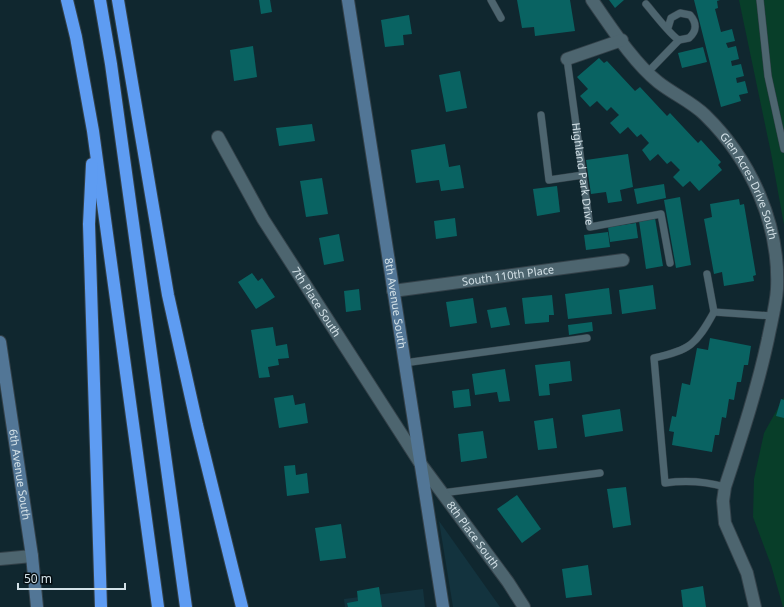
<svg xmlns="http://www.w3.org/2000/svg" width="784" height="607" font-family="'Noto Sans',sans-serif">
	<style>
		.built { fill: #13333e }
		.green { fill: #083e29 }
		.building { fill: #096362 }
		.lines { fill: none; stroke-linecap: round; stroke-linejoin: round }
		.lane-casing { stroke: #334149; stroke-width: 8 }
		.street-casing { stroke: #334149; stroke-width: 14 }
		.secondary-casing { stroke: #334149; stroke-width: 14 }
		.highway-casing { stroke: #334149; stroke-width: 14 }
		.lane { stroke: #4d656f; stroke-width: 7 }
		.street { stroke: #4d656f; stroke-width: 12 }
		.secondary { stroke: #527696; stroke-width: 12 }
		.highway { stroke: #5e9cf2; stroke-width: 12 }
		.labels { text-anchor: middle; stroke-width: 3.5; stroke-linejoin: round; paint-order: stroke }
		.street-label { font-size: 11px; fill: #d3e1e7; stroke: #050e12 }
	</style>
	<rect width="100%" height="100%" fill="#10272f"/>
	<!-- built -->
	<g class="built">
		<path d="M439,521L500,607H453Z"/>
		<path d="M423,589L425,607H345L344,599Z"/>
	</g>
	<!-- green -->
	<g class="green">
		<path d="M739,0H784V225L771,153Z"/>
		<path d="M784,397V607H783L771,565L753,517L754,479L764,433Z"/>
	</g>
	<!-- building -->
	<g class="building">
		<path d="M259,0H270L272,12L261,14Z"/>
		<path d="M517,0H570L575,31L535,36L534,27L522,28Z"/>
		<path d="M609,0H624L615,8Z"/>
		<path d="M694,0H720L717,1L718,8L715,9L721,32L732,29L735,41L726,43L728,48L736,46L739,59L731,61L732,66L741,64L744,76L736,78L737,83L745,81L748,93L739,95L741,101L721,107Z"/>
		<path d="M409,15L412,34L403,35L404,45L385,47L381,20Z"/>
		<path d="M253,46L257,77L234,81L230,50Z"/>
		<path d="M703,47L707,62L682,68L678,53Z"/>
		<path d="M599,58L604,63L607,61L635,91L640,87L667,116L670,113L698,143L701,140L721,162L718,165L722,170L699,191L690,181L683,187L673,177L680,170L671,161L667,164L658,154L650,161L642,150L649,143L641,134L637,137L628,127L620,134L610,123L619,115L611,107L607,111L597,101L590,107L580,96L588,89L577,77Z"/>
		<path d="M460,71L467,108L446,112L439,75Z"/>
		<path d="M312,124L315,141L279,146L276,128Z"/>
		<path d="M445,144L449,167L460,165L464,188L441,191L439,180L416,183L411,150Z"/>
		<path d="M628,154L633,187L620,190L622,201L608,203L606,192L591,194L586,160Z"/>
		<path d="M322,178L328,214L306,217L300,181Z"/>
		<path d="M664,184L666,198L637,204L634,189Z"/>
		<path d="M557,186L560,212L537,216L533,189Z"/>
		<path d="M680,197L691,265L676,268L664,200Z"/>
		<path d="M739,199L740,205L744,204L756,275L753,276L754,281L724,286L722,272L714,274L704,219L712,217L710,204Z"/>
		<path d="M455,218L457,236L436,239L434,221Z"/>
		<path d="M655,218L663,266L646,269L639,221Z"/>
		<path d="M636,223L638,238L610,242L608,227Z"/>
		<path d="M608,232L610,247L586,250L584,235Z"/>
		<path d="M339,234L344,261L324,265L319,238Z"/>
		<path d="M252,273L258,281L262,278L275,297L256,309L238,282Z"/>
		<path d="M653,285L656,309L622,314L619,290Z"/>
		<path d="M609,288L612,314L568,319L565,294Z"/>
		<path d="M359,289L361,310L346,312L344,291Z"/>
		<path d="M552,295L554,315H549V322L525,324L522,298Z"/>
		<path d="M473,298L477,323L450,327L446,302Z"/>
		<path d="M506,307L510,325L491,328L487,310Z"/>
		<path d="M592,322L593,331L569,335L568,325Z"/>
		<path d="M273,327L276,346L287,344L289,358L278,359L279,365L268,367L270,377L259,378L251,330Z"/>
		<path d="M710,338L751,346L748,365H744L741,382H737L734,400L729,399L726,418L722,417L719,435H715L712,452L672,445L674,432L669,431L672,416L676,417L682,383L690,385L697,348L708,350Z"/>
		<path d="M570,361L572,381L549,384L550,395L539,396L535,365Z"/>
		<path d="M505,369L510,401L499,402L497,392L475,395L472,374Z"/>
		<path d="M469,389L471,406L454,408L452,391Z"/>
		<path d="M293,395L295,405L305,403L308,423L279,428L274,398Z"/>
		<path d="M781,399L784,400V418L776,416Z"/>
		<path d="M620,409L623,431L585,437L582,415Z"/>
		<path d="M553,418L557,448L538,450L534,421Z"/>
		<path d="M483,431L487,458L461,462L458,434Z"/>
		<path d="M295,465L296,475L307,473L309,493L287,496L284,466Z"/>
		<path d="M626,487L631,525L613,528L607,489Z"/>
		<path d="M517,495L541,529L522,543L497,509Z"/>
		<path d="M341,524L346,558L320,561L315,528Z"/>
		<path d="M588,565L592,595L566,598L562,569Z"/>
		<path d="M703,586L706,607H683L681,590Z"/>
		<path d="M379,587L382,607H348L347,603L358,601L357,591Z"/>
	</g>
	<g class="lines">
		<defs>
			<g id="lane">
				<path d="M491,0L501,18"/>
				<path d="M760,0L768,76L784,149"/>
				<path d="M646,4C653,12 672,37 679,40L689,38C697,31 697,23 690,15L680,13L671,18L668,28"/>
				<path id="s1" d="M567,59L590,227L661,214L670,263"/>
				<path d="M647,73L679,40"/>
				<path d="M541,115L549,180L583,175"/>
				<path d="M707,274L714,312L773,316"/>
				<path d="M714,312C696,345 690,350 654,358L665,483C687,480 704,481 725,487"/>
				<path d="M404,363L587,338"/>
				<path d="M442,493L600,473"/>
			</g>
			<g id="street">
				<path id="s2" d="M592,0C611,27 633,62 658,82C673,94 692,102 705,115C751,160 780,224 777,289C776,305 771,323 768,339C757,390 741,438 725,487L723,501L725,523L747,573L755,607"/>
				<path d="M567,59L622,40"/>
				<path id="s3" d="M218,137L263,219L420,463L508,582L524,607"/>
				<path id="s4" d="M393,291L623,260"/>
				<path d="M0,559L32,556"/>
			</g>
			<g id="secondary">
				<path id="s5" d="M348,0L443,607"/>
				<path id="s6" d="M0,342L32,556L37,607"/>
			</g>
			<g id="highway">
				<path d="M67,0L76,37L93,131L158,607"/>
				<path d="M100,0L111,64L186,607"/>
				<path d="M118,0L168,295L197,425L242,607"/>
				<path d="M92,164L89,224L101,607"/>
			</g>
		</defs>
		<!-- lane casing -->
		<use href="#lane" class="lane-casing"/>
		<!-- street casing -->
		<use href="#street" class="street-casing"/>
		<!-- secondary casing -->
		<use href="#secondary" class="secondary-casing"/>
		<!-- highway casing -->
		<use href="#highway" class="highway-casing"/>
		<!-- lane -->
		<use href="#lane" class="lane"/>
		<!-- street -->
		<use href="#street" class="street"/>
		<!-- secondary -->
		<use href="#secondary" class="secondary"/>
		<!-- highway -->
		<use href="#highway" class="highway"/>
	</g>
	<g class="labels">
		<!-- street labels -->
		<g class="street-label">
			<text dy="4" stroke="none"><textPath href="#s1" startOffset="116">Highland Park Drive</textPath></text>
			<text dy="4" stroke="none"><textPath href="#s2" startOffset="248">Glen Acres Drive South</textPath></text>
			<text dy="4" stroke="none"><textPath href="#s4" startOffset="116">South 110th Place</textPath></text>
			<text dy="4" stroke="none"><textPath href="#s3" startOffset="192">7th Place South</textPath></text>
			<text dy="4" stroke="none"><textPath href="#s5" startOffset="307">8th Avenue South</textPath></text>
			<text dy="4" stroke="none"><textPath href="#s6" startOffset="134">6th Avenue South</textPath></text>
			<text dy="4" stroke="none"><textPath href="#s3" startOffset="473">8th Place South</textPath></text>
		</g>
	</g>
	<!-- scale -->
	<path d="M18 583v6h107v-6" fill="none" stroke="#d3e1e7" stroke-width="2"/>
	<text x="24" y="583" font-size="12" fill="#d3e1e7" stroke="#050e12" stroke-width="3" paint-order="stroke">50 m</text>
</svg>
